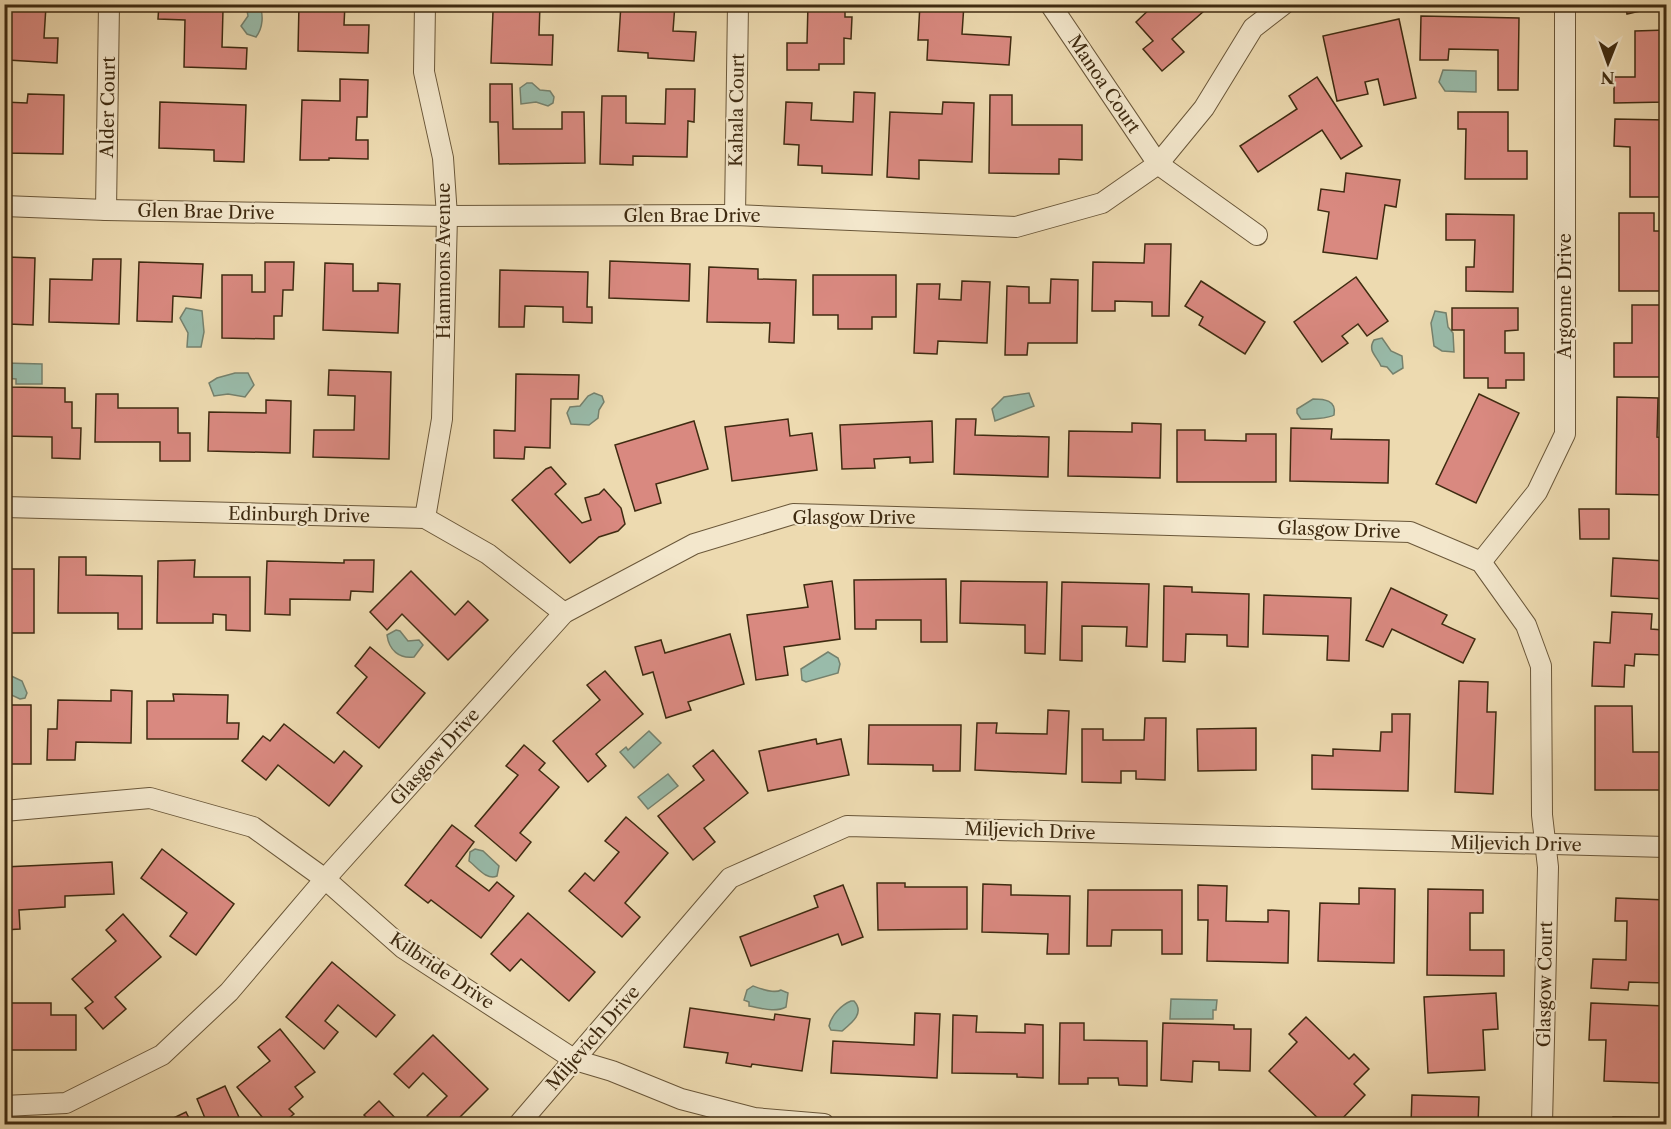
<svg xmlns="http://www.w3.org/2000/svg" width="1671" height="1129" font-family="'Libre Caslon Text',serif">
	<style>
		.water { fill: #9ba; stroke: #75816d; stroke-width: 1.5 }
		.building { fill: #d98980; stroke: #3f2b11; stroke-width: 1.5 }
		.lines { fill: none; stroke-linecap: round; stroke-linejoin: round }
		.street-casing { stroke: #6a5739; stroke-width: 22 }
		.street { stroke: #f3e7cc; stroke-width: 20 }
		.labels { text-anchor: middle; stroke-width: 4.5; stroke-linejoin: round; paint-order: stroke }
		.street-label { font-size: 18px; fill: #3f2b11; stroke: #f3e7cc }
	</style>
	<rect width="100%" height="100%" fill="#eddab0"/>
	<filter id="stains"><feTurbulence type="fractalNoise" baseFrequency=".00333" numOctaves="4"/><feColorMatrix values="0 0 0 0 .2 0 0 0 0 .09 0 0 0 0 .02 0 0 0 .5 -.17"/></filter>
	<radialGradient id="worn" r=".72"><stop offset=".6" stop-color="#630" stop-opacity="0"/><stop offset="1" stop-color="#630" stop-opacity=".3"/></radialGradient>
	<!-- water -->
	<g class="water">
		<path d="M246,5H259C264,14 263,28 256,37L247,34L241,26L248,16Z"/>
		<path d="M1443,70L1476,71V92L1445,91L1439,82Z"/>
		<path d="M527,83H532L540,90L550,91L554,97L553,103L548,106L536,102L521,104L520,88Z"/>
		<path d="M186,308L202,311L204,332L201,347H187L188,333L180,318Z"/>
		<path d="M1435,311L1446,313L1448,327L1453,333L1454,352L1442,351L1434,346L1431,323Z"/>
		<path d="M1382,338L1391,351L1402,356L1403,368L1393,374L1387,367L1381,366C1377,356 1367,351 1374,340Z"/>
		<path d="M5,363L42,364V384H16V379L5,378Z"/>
		<path d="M235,373H248L254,385L245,397L228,394L214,396L209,383L217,378Z"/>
		<path d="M594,393L602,396L604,402L599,410L598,418L589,425L571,424L567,413L570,407L580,406L588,396Z"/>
		<path d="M1029,393L1034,406L995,421L992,409L1004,397Z"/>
		<path d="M1313,399C1324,399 1337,400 1334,415C1330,418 1306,420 1301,419L1297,413V409Z"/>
		<path d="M396,630L400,631L408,641L419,640L423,645L414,657C399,659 389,650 387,635Z"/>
		<path d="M828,652L838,658L840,664L838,673L806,682L802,680L801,669Z"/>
		<path d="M5,673L22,681L27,693L25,698L20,699L5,692Z"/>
		<path d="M649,731L661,743L634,768L620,752L626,747L628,750Z"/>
		<path d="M668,774L678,786L648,809L638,797Z"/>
		<path d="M475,849L483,851L499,866L497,876C487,881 477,867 469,861L470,852Z"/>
		<path d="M753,986C761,989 774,994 781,990L788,993L786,1007C775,1013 761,1008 749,1006V1002L744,1000L747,990Z"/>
		<path d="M1171,999L1217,1000L1216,1010H1213V1019H1170Z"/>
		<path d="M851,1001H854C865,1013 852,1023 842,1031L831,1030L829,1026C831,1016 841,1005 851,1001Z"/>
	</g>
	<!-- building -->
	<g class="building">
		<path d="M159,4H237V10H223L222,47L247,48L246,69L184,67L185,20L158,19Z"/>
		<path d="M299,4H345L344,25H369L368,53L298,51Z"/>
		<path d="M477,4H540L539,35H553L552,65L491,63L493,11L477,10Z"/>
		<path d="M621,4H675L673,31L696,32L694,61L648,58V53L618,51Z"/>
		<path d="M808,4H845V17H852L851,39L844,38V64H819V70H787V43H807Z"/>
		<path d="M920,4H964L962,34L1011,37L1009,65L927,60L928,40H918Z"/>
		<path d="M1155,4H1212L1172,39L1184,52L1162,71L1143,49L1153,41L1136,22Z"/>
		<path d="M1625,4H1666V5L1627,14Z"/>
		<path d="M10,5L46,6L44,38H58L57,63L8,60Z"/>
		<path d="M1421,16L1519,18L1518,90H1498V50L1449,49L1448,60H1420Z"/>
		<path d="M1399,19L1416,98L1384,105L1378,79L1365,82L1368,94L1337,101L1323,36Z"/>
		<path d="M1666,30V102L1614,103V77H1635V31Z"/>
		<path d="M1317,77L1362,146L1341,159L1322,130L1258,172L1240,146L1297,109L1289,96Z"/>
		<path d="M340,79L368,80L367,117H357L356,140H368V159L329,158V160H300L302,100L340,101Z"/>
		<path d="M490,84H512L513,129H562V112H584L585,163L499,164L498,122H490Z"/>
		<path d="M666,89H695L694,122L688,121L687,157L633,156V165L600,164L602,96H626V123L665,124Z"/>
		<path d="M854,92L875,93L872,175L822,173V166L798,165L799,145L784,144L786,102L812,103L811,120L853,122Z"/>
		<path d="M28,94L64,95L63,154L4,153V102L27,103Z"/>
		<path d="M990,95H1012V125H1082V160L1059,159V174L989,173Z"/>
		<path d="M160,102L246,105L244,162L214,161V150L159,148Z"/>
		<path d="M943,102L974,103L972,162L919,160V179L887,177L890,112L942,114Z"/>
		<path d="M1458,112H1508V151H1527V179H1465L1466,129H1458Z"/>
		<path d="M1615,119L1666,120V197H1630V147L1614,146Z"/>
		<path d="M1346,173L1400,180L1396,207L1385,205L1377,259L1323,252L1329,212L1318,210L1321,189L1344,192Z"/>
		<path d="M1619,213H1654V231H1666V291H1619Z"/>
		<path d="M1446,214L1514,215L1513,292L1466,291V267H1474L1475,240H1446Z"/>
		<path d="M1145,244H1171L1169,316H1152V302L1115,301V311H1092L1093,262L1144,263Z"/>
		<path d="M7,257L35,258L33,325L8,324L9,305H4V265H7Z"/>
		<path d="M93,259H121L119,324L49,322L50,279L92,280Z"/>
		<path d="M610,261L690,264L689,301L609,298Z"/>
		<path d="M139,262L203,264L201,298L173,296L172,322L137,321Z"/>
		<path d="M265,262H294L293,290H283L282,316H274V339L222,338V275H252V292H265Z"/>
		<path d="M325,263L353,264V291H378V283L400,284L398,333L323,330Z"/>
		<path d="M709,267L758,269V279L796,280L794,343L769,342L770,323L707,322Z"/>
		<path d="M500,270L588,272L587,307H592V323L563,322V307L525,306L524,327H499Z"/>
		<path d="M813,275H896V317H872V329H838V315H813Z"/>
		<path d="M1356,277L1388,321L1367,336L1358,324L1342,336L1348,343L1322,362L1294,322Z"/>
		<path d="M1051,279L1078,280L1077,343H1028L1027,355H1005L1007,286L1029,287V303H1050Z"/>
		<path d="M962,281L990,282L987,343L938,341L937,354L914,353L917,284H940L939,299L961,300Z"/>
		<path d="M1201,281L1265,322L1245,354L1199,325L1203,317L1185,306Z"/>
		<path d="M1632,305H1666V377H1614V343H1632Z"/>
		<path d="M1452,308H1518V330L1505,331V353H1524V380H1506V388H1488V378H1464V330H1452Z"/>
		<path d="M329,370L391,372L389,459L313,457L314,430H354L355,396L328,395Z"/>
		<path d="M516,374L579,375L578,399H551L550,448L525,447L524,459L494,458V430L515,431Z"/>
		<path d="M4,380H11L10,387L65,388V402H72V428H81L80,459L52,458V437L4,436Z"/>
		<path d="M96,394H118V408H178V433H190V461H160V442H95Z"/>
		<path d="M1479,394L1519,413L1476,503L1436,484Z"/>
		<path d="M1617,397L1658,398L1657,437L1666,438V495L1616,494Z"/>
		<path d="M266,400L291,401L290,453L208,451L209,412L266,413Z"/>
		<path d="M788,419L790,436L812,433L817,470L732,481L725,427Z"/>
		<path d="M956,419H976L975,435L1049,437L1048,477L954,474Z"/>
		<path d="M694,421L708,469L656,484L661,503L635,511L615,445Z"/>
		<path d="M932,421L933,462L910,463V457L874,459L875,468L842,469L840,425Z"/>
		<path d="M1132,423L1161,424L1160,478L1068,476L1069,431L1132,432Z"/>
		<path d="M1291,428L1332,429L1331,439L1389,440L1388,483L1290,481Z"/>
		<path d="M1177,430H1205V440L1246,441V434H1276V482H1177Z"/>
		<path d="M551,467L566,484L555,494L582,523L591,520L585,498L599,494L604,489L621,508L625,524L618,531L599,537L570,563L512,500L546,469Z"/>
		<path d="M1579,509H1609V539H1580Z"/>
		<path d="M59,557H86V575L142,576V629H118V613H58Z"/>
		<path d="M1613,558L1666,561V599L1611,596Z"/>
		<path d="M195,560L194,577H250V631L226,630V615L213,614V623H157L158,561Z"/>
		<path d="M344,560H374L373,592L351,591L350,600L290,599V615L265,614L267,561L344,563Z"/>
		<path d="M4,569H34V633H11V620H4Z"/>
		<path d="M411,571L455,615L468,601L488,620L448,660L402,614L387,630L370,612Z"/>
		<path d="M946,579L947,642H921V620H876V629H855L854,580Z"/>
		<path d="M832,581L840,639L784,647L788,675L756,680L747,615L808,607L804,585Z"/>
		<path d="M961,581L1047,582L1045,654L1025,653V625L960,623Z"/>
		<path d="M1062,582L1149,584L1147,647L1126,646L1127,627L1082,626V661L1060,660Z"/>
		<path d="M1164,586L1192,587V592L1249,594L1248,647L1227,646V635L1186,634L1185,662L1163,661Z"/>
		<path d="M1391,588L1447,615L1442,624L1475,639L1463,663L1392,629L1383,647L1366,640Z"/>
		<path d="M1264,595L1351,598L1349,661L1327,660L1328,636L1263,634Z"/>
		<path d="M1612,612L1652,614L1651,629L1663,630L1662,655L1635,654L1634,666L1625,665L1624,687L1592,686L1594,642L1610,643Z"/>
		<path d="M730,634L744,684L688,702L691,710L666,718L653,672L643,675L635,647L661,640L665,653Z"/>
		<path d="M370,647L425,693L379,748L337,713L367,677L355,666Z"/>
		<path d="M605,671L643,714L596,754L606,766L588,782L553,741L600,700L587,685Z"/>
		<path d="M1459,681L1488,682L1487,712H1496L1493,794L1455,792Z"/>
		<path d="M111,690L132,691L131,743L76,742L75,760H47L48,729H57L58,700L111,701Z"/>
		<path d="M173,694L228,695L227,723H239L238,739H147V701H174Z"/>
		<path d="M5,705H31V764H8V758H4Z"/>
		<path d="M1595,706H1632L1633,752H1666V790H1595Z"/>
		<path d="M1048,710L1069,711L1066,774L975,770L977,723H997L996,733L1047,734Z"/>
		<path d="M1392,714H1410L1408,791L1312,789V755L1333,756V749L1380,751L1381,732H1392Z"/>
		<path d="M1145,718H1166L1165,780L1136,779V771H1121V783L1082,782V729H1103V740H1144Z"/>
		<path d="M284,724L334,763L344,751L362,766L329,806L278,765L266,780L242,761L263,736L270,741Z"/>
		<path d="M869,725H961L960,771H933V765L868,764Z"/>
		<path d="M1256,728V770L1198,771L1197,729Z"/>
		<path d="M816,739L817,744L841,739L849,775L768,791L759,751Z"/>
		<path d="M524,745L545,763L539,770L559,787L520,833L531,842L516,861L475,826L518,775L506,766Z"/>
		<path d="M713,750L748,793L704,828L715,842L693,860L658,816L704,780L693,766Z"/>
		<path d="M626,817L668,853L625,903L640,917L622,937L569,891L585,873L594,881L619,852L605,841Z"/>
		<path d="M452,825L474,842L456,866L489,891L497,882L514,896L481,938L431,900L428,903L405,885Z"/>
		<path d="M162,849L234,904L196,955L170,936L187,913L141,878Z"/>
		<path d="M112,862L114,894L65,896V907L19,910L20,929L4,930V867Z"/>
		<path d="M877,883H905V887H967V929L878,930Z"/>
		<path d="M983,884L1011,885V895L1070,896L1069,954H1047L1048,934L982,932Z"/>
		<path d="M843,885L863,937L842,945L838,934L751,966L740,937L818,907L814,896Z"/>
		<path d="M1198,885L1227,886L1226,921L1268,922V910L1289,911L1288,963L1207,961L1208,920H1198Z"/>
		<path d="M1359,888L1395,889L1394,963L1318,961L1320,903L1359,904Z"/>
		<path d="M1428,889L1483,890V913H1470V950H1504V976L1427,975Z"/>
		<path d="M1088,890H1182V954H1162V930H1112L1111,946H1087Z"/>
		<path d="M1616,898L1666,900V983L1629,982L1628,990L1591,988L1593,959L1626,960L1627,921H1615Z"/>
		<path d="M528,913L595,972L569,1001L521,959L510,971L491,954Z"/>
		<path d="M123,914L161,957L115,997L126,1009L103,1029L85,1008L93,1002L72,979L116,941L106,930Z"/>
		<path d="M332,962L395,1015L376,1037L338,1005L325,1021L338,1032L324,1049L286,1017Z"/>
		<path d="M1496,993L1498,1029L1483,1030L1485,1070L1428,1073L1424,997Z"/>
		<path d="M4,1003H51V1015H76V1050H4Z"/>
		<path d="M1591,1003L1665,1006L1662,1083L1604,1081L1606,1040H1589Z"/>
		<path d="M690,1008L774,1020L775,1014L810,1019L802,1071L752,1064L751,1067L726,1063L728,1053L684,1047Z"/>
		<path d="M915,1013L940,1014L937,1078L831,1073L833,1041L914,1045Z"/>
		<path d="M953,1015L977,1016L976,1032L1025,1033V1024L1043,1025V1078L1017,1077V1074L952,1073Z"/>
		<path d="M1306,1017L1349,1059L1354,1054L1369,1069L1354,1084L1365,1095L1337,1124H1324L1269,1071L1297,1042L1289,1034Z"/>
		<path d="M1060,1023H1084V1040L1147,1041V1086L1119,1085L1118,1078H1088V1084H1059Z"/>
		<path d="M1163,1023L1234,1025V1029H1251L1250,1071L1219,1070V1062L1193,1061L1192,1082L1161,1080Z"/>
		<path d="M280,1029L315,1072L295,1087L303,1097L289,1109L294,1114L281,1124H268L237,1087L270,1061L258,1047Z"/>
		<path d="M433,1035L488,1089L453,1124H435L427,1116L447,1096L423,1073L409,1088L394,1074Z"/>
		<path d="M225,1086L242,1124H204L207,1123L197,1099Z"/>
		<path d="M1412,1095L1479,1097L1478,1124H1411Z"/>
		<path d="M379,1101L401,1124H373L364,1115Z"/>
		<path d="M186,1112L192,1124H164L163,1123Z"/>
		<path d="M1613,1117L1666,1118V1124H1612Z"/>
	</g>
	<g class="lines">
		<defs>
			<g id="street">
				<path d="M1050,4L1158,164L1257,235"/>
				<path d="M4,206L106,210L447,216L735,215L1016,227L1102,203L1158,164L1204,108L1253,28L1284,4"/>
				<path d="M106,210L109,4"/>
				<path d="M735,215L738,4"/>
				<path d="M4,507L425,518L488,554L564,613"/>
				<path d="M425,518L442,419L447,216L443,158L424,72L425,4"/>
				<path d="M1481,562L1537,492L1565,434V4"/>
				<path d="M4,811L150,798L253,827L325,879L403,948L575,1060L612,1071L681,1099L754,1118L824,1124"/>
				<path d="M4,1106L66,1103L162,1055L229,992L325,879L564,613L694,544L793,514L1410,532L1481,562L1526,625L1541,666L1542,815L1548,867L1542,1124"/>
				<path d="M519,1124L730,878L847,826L1666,847"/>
			</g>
		</defs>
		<!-- street casing -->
		<use href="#street" class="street-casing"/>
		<!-- street -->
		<use href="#street" class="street"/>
	</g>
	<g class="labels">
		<!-- street labels -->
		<g class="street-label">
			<text transform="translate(1104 84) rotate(56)" y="6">Manoa Court</text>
			<text transform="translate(108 107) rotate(-89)" y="6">Alder Court</text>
			<text transform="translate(737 110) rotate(-89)" y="6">Kahala Court</text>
			<text transform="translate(206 212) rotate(1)" y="6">Glen Brae Drive</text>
			<text x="692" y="222">Glen Brae Drive</text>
			<text transform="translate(444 261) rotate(-90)" y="6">Hammons Avenue</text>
			<text transform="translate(1565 296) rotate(-90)" y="6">Argonne Drive</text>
			<text transform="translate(299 515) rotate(1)" y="6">Edinburgh Drive</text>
			<text x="854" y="524">Glasgow Drive</text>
			<text transform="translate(1339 530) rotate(2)" y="6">Glasgow Drive</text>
			<text transform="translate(435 757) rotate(-48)" y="6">Glasgow Drive</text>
			<text transform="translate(1030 831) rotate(2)" y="6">Miljevich Drive</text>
			<text transform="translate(1516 844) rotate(1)" y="6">Miljevich Drive</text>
			<text transform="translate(442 971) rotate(34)" y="6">Kilbride Drive</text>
			<text transform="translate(1545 984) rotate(-89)" y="6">Glasgow Court</text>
			<text transform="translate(593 1038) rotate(-49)" y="6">Miljevich Drive</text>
		</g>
	</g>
	<!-- margin -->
	<rect width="1671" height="1129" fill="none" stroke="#eddab0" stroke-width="24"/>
	<rect x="6" y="6" width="1659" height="1117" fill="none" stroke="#3f2b11" stroke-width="3"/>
	<rect x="12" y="12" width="1647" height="1105" fill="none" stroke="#3f2b11" stroke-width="1.5"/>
	<!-- north arrow -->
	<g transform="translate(1608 63) rotate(181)" stroke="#f3e7cc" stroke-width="4.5" paint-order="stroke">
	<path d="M0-4.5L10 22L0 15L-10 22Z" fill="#3f2b11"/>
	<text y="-9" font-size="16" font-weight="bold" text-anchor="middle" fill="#3f2b11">N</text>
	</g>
	<rect width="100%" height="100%" filter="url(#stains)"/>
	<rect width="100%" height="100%" fill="url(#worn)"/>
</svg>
